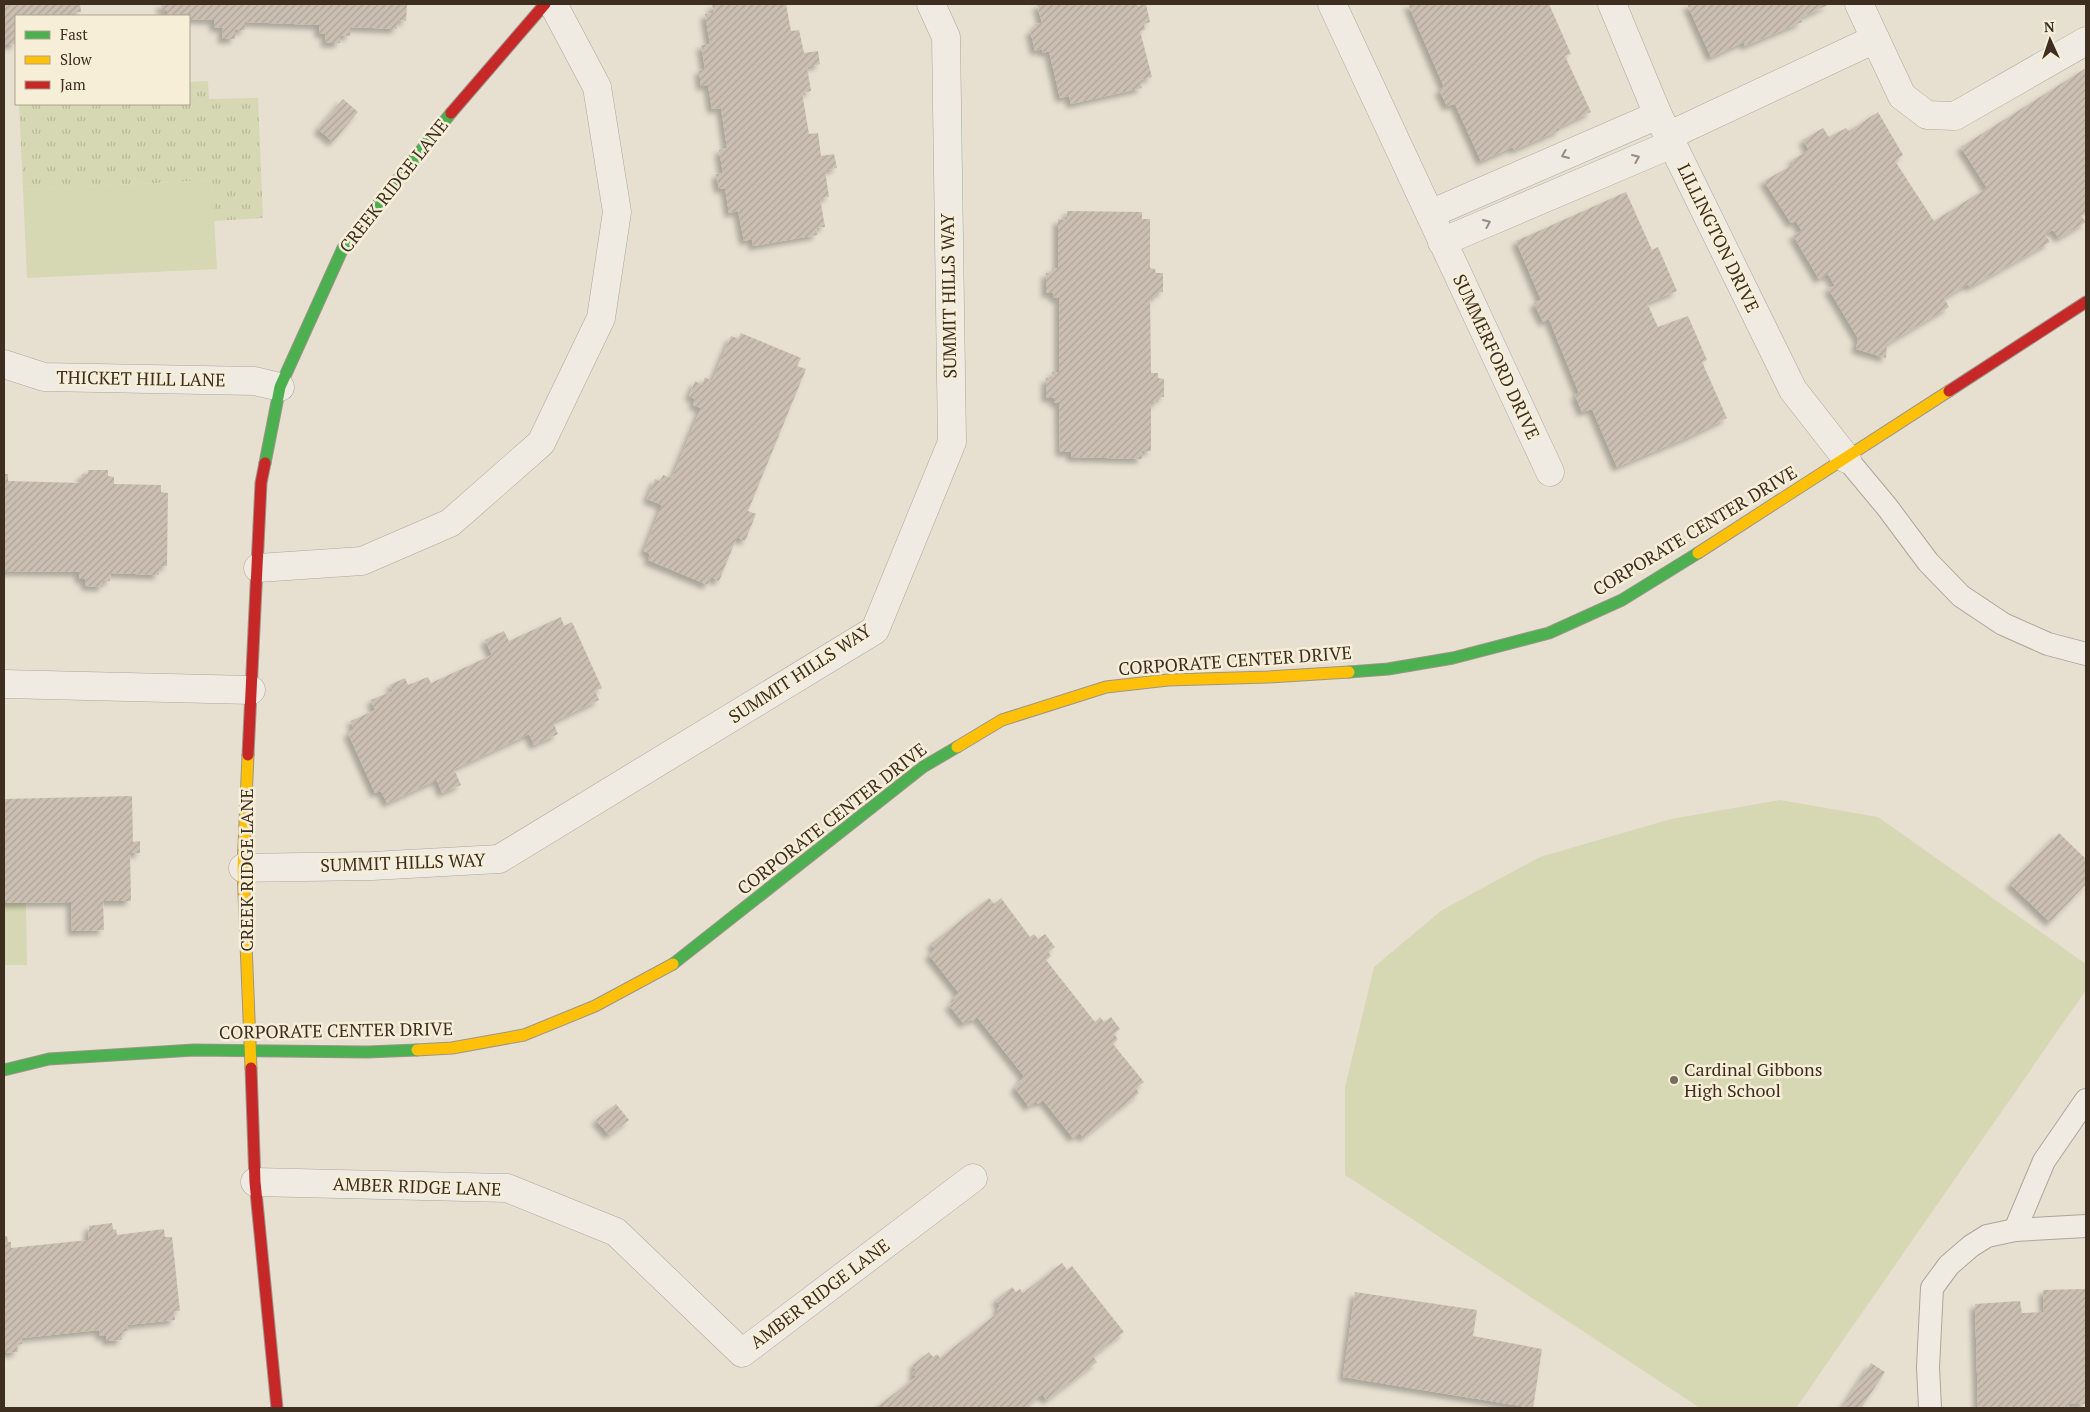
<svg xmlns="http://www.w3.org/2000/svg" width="2090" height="1412" font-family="'PT Serif',serif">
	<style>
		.grass { fill: url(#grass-tufts) }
		.garden { fill: #d6d7b3 }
		.building { fill: url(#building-hatch); filter: url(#shadow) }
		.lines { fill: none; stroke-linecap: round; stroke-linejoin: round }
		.lane-casing { stroke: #ada599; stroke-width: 24 }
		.street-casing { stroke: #ada599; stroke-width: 29 }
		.fast-casing { stroke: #9c958a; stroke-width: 13 }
		.slow-casing { stroke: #9c958a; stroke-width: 13 }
		.jam-casing { stroke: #9c958a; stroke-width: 13 }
		.lane { stroke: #efebe3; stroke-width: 22 }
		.street { stroke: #efebe3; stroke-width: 28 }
		.fast { stroke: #4caf50; stroke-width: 11 }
		.slow { stroke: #ffc107; stroke-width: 11 }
		.jam { stroke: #c62828; stroke-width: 11 }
		.oneway { stroke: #968c82 }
		.poi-dot { fill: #786c5e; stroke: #f7eed8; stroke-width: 2 }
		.labels { text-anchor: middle; stroke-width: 5; stroke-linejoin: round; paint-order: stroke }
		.street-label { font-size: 18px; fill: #3d2e20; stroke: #f7eed8 }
		.poi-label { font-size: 18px; fill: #3d2e20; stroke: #f7eed8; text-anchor: start }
	</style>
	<defs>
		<pattern id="grass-tufts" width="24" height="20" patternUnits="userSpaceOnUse" patternTransform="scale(1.25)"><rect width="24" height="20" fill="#d6d7b3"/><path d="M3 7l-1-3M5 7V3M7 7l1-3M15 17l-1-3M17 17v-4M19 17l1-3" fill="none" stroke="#b9b99a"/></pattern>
		<pattern id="building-hatch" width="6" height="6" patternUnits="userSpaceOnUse" patternTransform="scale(1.25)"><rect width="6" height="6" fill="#cbbfb2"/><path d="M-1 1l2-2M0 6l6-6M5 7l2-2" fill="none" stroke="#afa499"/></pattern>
		<filter id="shadow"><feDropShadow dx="-4.5" dy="4.5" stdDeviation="2.5" flood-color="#0004"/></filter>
	</defs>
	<rect width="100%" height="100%" fill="#e7e0d1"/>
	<!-- grass -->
	<path class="grass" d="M208,81L209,99L258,98L263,218L214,221L212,180L23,190L19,104H189V82Z"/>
	<!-- garden -->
	<g class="garden">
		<path d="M212,180L217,269L27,278L23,190Z"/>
		<path d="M1780,800L1878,817L2086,964V990L1796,1408H1700L1345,1175V1087L1374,967L1442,910L1540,857L1671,819Z"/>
		<path d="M4,903H26L27,965H4Z"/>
	</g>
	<!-- building -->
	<g class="building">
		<path d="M4,4H80L81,12H73L74,16H16V44L6,45L4,37Z"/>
		<path d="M161,4H407L406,21L398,20L397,29L350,27V36L340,35V43H325L326,34L319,33V25L245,22V30H235V39H222L223,28L214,27V20L189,19V16H167V10H161Z"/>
		<path d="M722,4H786L791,31L799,30L804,53L818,51L820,64L807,67L811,91L802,93L809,134L818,133L821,156L834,154L837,168L825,170L829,197L820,198L825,227L816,228L817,235L753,246L752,239L744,241L738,211L729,213L725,188L719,189L716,174L723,173L719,150L727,148L721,108L712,109L708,85L701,86L699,70L705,69L701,45L710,44L705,14L714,13L712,5Z"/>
		<path d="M1037,4H1138V6L1146,4L1150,22L1144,24L1145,30L1140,31L1152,77L1140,80L1142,88L1071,104L1069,96L1060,98L1049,51L1043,53L1042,49L1035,51L1030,30L1036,29L1035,24L1042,23Z"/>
		<path d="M1408,4H1549L1571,54L1565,56L1591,112L1559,127L1560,130L1514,150L1513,147L1481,161L1455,104L1447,106L1439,90L1444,87Z"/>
		<path d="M1687,4H1830L1800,18L1802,22L1745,46L1744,42L1711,57Z"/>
		<path d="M2086,68V214L2081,216L2086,222L2059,238L2053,230L2045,234L2050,242L1970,287L1968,284L1944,298L1949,307L1887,344L1886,358L1856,349L1858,338L1828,288L1835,286L1828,274L1819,279L1793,235L1802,231L1796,221L1791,223L1764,181L1794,164L1792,160L1809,150L1803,140L1823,128L1829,137L1846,128L1849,131L1878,112L1903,155L1895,161L1934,221L1987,188L1961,147Z"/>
		<path d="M343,99L358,112L333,142L318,129Z"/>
		<path d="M1626,192L1652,250L1658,247L1677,291L1647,303L1658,327L1688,316L1707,360L1702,362L1727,418L1695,434L1617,467L1592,409L1582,412L1575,395L1579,393L1549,319L1543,322L1534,303L1541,300L1516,241Z"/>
		<path d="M1067,211L1142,212V219H1150V268L1155,269L1156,273H1163V292H1157V297H1150L1151,373H1158V378L1164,379V397H1158V402H1151V451H1141L1142,459L1071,457V452H1060L1059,402L1054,403V398H1046V378H1053L1052,372H1059V298H1054L1053,293H1046V273H1052V268L1058,269V219L1067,220Z"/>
		<path d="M741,333L801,358L797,366L806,369L748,511L756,514L745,541L737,537L719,581L711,577L708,585L648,560L650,554L644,551L662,505L647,499L655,479L660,481L663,475L672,478L701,408L693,405L695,399L689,396L695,381L702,385L705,377L712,381L731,336L738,339Z"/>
		<path d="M88,470H108V476L114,477V484L161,485V492L168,493L167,566H159V575L111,573L110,581H103V587L86,586L85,579H79V572L4,571V474H8V481L82,483V474H88Z"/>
		<path d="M561,617L564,626L572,622L602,688L595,691L599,700L553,722L558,734L534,745L529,734L454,769L461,785L442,793L437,780L387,803L381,791L375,793L348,733L354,729L351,721L375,710L371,700L393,691L390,685L405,678L408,685L428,677L431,683L492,655L485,640L504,631L509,641Z"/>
		<path d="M132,796L133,842L140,841V853H130L131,901H103L104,930L72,931L71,902L4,903V799Z"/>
		<path d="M2059,833L2086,859V884L2050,922L2010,884Z"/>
		<path d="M989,898L994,904L1001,898L1030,937L1034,934L1038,939L1045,934L1055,947L1048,952L1051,956L1046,960L1095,1022L1100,1017L1104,1022L1111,1017L1120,1029L1114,1034L1118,1039L1113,1044L1144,1082L1136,1088L1139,1093L1083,1138L1080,1133L1073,1138L1043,1100L1038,1104L1036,1101L1029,1107L1015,1088L1024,1076L977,1017L972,1021L971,1019L964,1024L949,1005L956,1000L953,998L959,993L929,955L935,949L931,944Z"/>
		<path d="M616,1104L629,1120L609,1135L596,1120Z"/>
		<path d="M112,1223L113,1230L116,1229L117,1235L164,1229L165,1237H172L180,1311H174L175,1320L127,1325L128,1331L122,1332V1340L107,1341L106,1335L100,1336L99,1330L22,1338V1344L17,1345L18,1352L4,1353V1236H7L8,1242H11V1248L88,1240L89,1226Z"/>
		<path d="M1062,1263L1067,1270L1072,1266L1124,1332L1093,1356L1097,1362L1047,1400L1042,1394L1024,1408H878L877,1407L916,1377L912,1373L916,1370L913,1365L929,1352L933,1357L937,1354L940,1358L999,1312L997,1309L1000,1306L996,1300L1012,1287L1016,1292L1020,1289L1023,1293Z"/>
		<path d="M2086,1289V1404H2068L2069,1408H1978L1975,1304L2020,1301L2022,1313L2044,1312L2043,1290Z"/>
		<path d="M1355,1292L1477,1310L1473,1336L1542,1349L1533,1408L1343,1377Z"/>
		<path d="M1871,1363L1885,1372L1861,1408H1842Z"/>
	</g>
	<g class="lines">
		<defs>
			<g id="lane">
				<path d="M1847,459L1887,507L1928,562L1961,596L2003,624L2048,644L2086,654"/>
				<path d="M2015,1230L2044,1161L2086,1100"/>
				<path d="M1930,1408L1928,1367L1932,1288L1949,1265L1971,1246L1987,1236L2015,1230L2086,1226"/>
			</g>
			<g id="street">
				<path d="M1332,4L1550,472"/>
				<path d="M1612,4L1658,115L1793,390L1847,459"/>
				<path d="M1859,4L1902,96L1927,115L1955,116L2086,41"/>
				<path d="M1668,136L1875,39"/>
				<path d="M1430,214L1658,115"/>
				<path d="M1442,242L1672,144"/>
				<path d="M4,364L44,377L255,381L280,387"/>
				<path d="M258,568L362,561L450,523L541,443L601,318L617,212L597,87L553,4"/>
				<path d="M4,684L251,690"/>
				<path d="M243,868L372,866L499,859L875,630L952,442L946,37L931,4"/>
				<path d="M255,1182L507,1188L616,1232L742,1353L973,1178"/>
			</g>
			<g id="fast">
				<path d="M265,463L280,387L343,248L451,113"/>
				<path d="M1349,672L1388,669L1453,658L1549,633L1622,600L1698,553"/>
				<path d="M673,964L923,767L957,747"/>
				<path d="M4,1070L49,1059L194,1050L367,1052L417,1050"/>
			</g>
			<g id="slow">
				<path d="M1698,553L1949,391"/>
				<path d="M957,747L1002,720L1106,687L1168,680L1268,677L1349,672"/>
				<path d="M248,755L243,868L251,1068"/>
				<path d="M417,1050L452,1048L524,1035L595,1006L673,964"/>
			</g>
			<g id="jam">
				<path d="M451,113L545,4"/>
				<path d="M1949,391L2086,302"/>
				<path d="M248,755L261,483L265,463"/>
				<path d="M251,1068L255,1182L277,1408"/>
			</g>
		</defs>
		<!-- lane casing -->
		<use href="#lane" class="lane-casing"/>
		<!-- street casing -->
		<use href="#street" class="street-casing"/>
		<!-- fast casing -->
		<use href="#fast" class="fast-casing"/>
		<!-- slow casing -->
		<use href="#slow" class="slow-casing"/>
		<!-- jam casing -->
		<use href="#jam" class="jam-casing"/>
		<!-- lane -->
		<use href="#lane" class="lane"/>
		<!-- street -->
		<use href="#street" class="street"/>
		<!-- fast -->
		<use href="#fast" class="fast"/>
		<!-- slow -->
		<use href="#slow" class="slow"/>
		<!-- jam -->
		<use href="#jam" class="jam"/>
	</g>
	<!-- one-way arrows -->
	<defs><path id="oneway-chevron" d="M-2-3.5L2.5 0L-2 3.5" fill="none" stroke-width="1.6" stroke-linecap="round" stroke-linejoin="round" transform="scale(1.25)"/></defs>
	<g class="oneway">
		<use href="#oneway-chevron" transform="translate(1565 155) rotate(157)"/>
		<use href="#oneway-chevron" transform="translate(1636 158) rotate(-23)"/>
		<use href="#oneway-chevron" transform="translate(1487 223) rotate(-23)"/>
	</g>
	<!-- markers -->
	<circle class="poi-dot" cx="1674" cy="1080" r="5"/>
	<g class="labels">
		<!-- street labels -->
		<g class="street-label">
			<text transform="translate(394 186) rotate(-52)" y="6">CREEK RIDGE LANE</text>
			<text transform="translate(1718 238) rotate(64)" y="6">LILLINGTON DRIVE</text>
			<text transform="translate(949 296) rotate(-91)" y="6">SUMMIT HILLS WAY</text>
			<text transform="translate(1496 357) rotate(65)" y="6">SUMMERFORD DRIVE</text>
			<text transform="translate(141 379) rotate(1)" y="6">THICKET HILL LANE</text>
			<text transform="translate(1695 531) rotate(-31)" y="6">CORPORATE CENTER DRIVE</text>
			<text transform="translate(1235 661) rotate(-4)" y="6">CORPORATE CENTER DRIVE</text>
			<text transform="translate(800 674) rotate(-33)" y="6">SUMMIT HILLS WAY</text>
			<text transform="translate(832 819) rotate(-38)" y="6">CORPORATE CENTER DRIVE</text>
			<text transform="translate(403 863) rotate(-2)" y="6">SUMMIT HILLS WAY</text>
			<text transform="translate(247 870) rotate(-90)" y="6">CREEK RIDGE LANE</text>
			<text transform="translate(336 1031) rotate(-1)" y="6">CORPORATE CENTER DRIVE</text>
			<text transform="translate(417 1187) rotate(2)" y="6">AMBER RIDGE LANE</text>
			<text transform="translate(820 1294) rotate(-37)" y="6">AMBER RIDGE LANE</text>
		</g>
		<!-- poi labels -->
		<g class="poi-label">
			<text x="1684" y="1076">Cardinal Gibbons<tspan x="1684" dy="21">High School</tspan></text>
		</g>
	</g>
	<!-- border -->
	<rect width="2090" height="1412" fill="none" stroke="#3d2e20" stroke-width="10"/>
	<!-- legend -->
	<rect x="15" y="15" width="175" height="90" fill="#f7eed8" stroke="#ada18e"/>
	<rect x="25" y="31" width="25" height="8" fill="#4caf50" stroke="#ada18e"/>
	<text x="60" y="40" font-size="15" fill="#3d2e20">Fast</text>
	<rect x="25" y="56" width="25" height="8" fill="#ffc107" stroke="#ada18e"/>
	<text x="60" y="65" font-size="15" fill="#3d2e20">Slow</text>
	<rect x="25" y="81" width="25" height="8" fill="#c62828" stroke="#ada18e"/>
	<text x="60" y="90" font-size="15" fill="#3d2e20">Jam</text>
	<!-- north arrow -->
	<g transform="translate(2050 40) rotate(357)" stroke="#f7eed8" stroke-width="4" paint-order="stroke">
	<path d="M0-4L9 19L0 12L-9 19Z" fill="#3d2e20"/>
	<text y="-8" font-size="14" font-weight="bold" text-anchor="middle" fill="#3d2e20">N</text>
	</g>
</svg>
